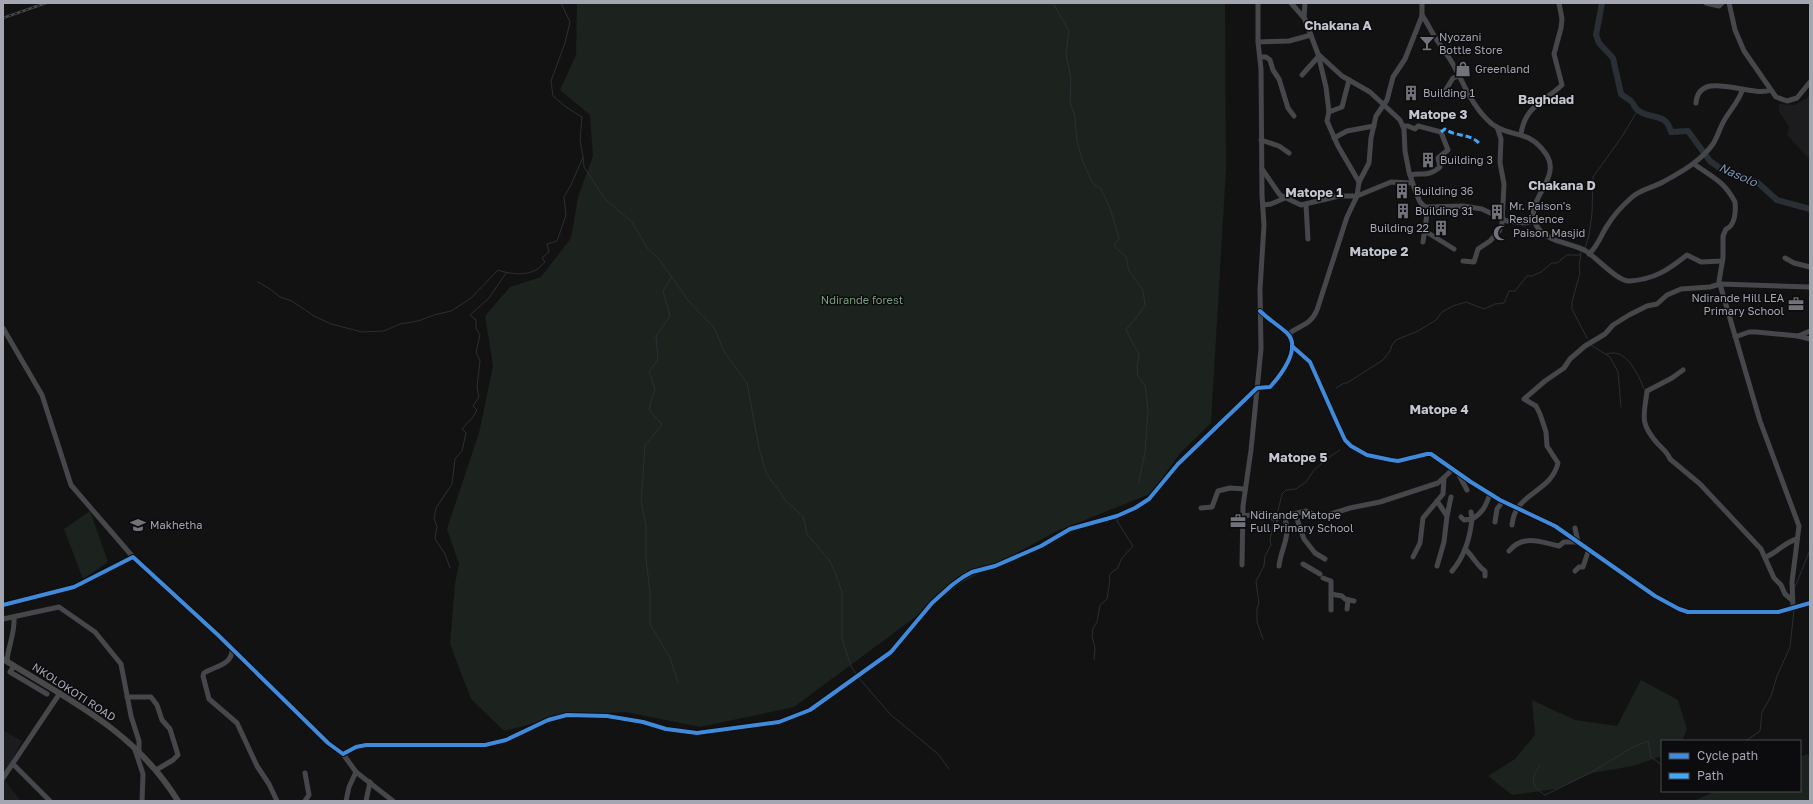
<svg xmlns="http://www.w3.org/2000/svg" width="1813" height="804" font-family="'Golos Text',sans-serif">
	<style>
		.built { fill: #1c1c1e }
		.green { fill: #1c221d }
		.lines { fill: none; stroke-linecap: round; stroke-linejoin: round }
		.stream { stroke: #2a2f36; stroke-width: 1 }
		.river { stroke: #2a2f36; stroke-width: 6 }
		.minor { stroke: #46474b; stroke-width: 5 }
		.major { stroke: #49494c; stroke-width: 6 }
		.rail-casing { stroke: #48484b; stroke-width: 2.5 }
		.rail { stroke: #0c0c0e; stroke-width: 1; stroke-dasharray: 3; stroke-linecap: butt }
		.quiet { stroke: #3fa9f5; stroke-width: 3; stroke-dasharray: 6 3; stroke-linecap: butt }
		.cycleway-casing { stroke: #0c0c0e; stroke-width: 6 }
		.cycleway { stroke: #408adc; stroke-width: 4 }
		.labels { text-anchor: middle; stroke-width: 3; stroke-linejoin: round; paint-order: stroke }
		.poi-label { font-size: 11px; fill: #a4a6b2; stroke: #0c0c0e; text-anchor: start }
		.park-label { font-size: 11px; fill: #7c9c82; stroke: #0c0c0e }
		.street-label { font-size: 11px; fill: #a4a6b2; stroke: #0c0c0e }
		.water-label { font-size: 12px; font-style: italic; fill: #7d90ab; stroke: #0c0c0e }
		.quarter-label { font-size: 13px; font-weight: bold; fill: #c4c6cf; stroke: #0c0c0e }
	</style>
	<rect width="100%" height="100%" fill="#121212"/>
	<!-- built -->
	<g class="built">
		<path d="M1810,95V160L1787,135L1789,127L1779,111V104L1794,105L1806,99Z"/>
		<path d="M3,730L22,741L3,777Z"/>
		<path d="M3,778L21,801H3Z"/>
	</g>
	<!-- green -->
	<g class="green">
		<path d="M577,3H1225L1226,169L1211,423L1180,453L1152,493L1055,532L960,584L794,707L700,727L626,712L562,716L504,731L471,699L450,644L455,583L459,564L447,529L479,433L493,366L485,316L510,287L541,277L571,238L578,197L593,156L590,115L560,90L576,55Z"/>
		<path d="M90,511L108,562L83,579L64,529Z"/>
		<path d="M1641,680L1678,700L1687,729L1682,741H1662V756L1633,766L1592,773L1556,789L1512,795L1488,776L1515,759L1535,735L1532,700L1575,720L1617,726Z"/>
		<path d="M1807,754L1810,756V801H1694L1716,791H1800V757Z"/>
	</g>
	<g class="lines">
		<!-- stream -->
		<g class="stream">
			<path d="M1053,3L1069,31L1066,54L1071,79L1070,102L1075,117L1077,141L1083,162L1092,182L1101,189L1110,208L1119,238L1114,246L1126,257L1129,271L1143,290L1145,305L1135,320L1126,329C1130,339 1134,345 1139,354L1137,366L1138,377L1145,385L1148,410L1145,452L1139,482"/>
			<path d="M583,157L584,167L605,199L632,222L647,248L659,259L687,299L715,329L723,350L747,383L759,448L766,473L787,502L803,516L807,534L829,560L835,572L842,592V639L851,666L857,675"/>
			<path d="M1585,248L1589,235L1592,213L1593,177L1621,138L1638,110"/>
			<path d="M1581,252L1579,267L1580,273L1572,302V309L1587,338"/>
			<path d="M672,276L663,291L670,316L656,336L658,359L649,372L655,389L649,409L662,425L645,445L641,502L646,525V559L650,592V624L670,658L678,682"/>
			<path d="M258,282L270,289L280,297L292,301L314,316L331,324L362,332L384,331L400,324L418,321L434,315L451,311L470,299L498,270C509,274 525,276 536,270C539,269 542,264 545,262L542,258L549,252L547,244L557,241L566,215L564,197L571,185L583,157L580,140L582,117L566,107L553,96L551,81L565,43L570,22L561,3"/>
			<path d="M1591,345L1610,357L1618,372L1621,407"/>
			<path d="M1606,354C1610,353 1617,352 1621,355C1632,361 1640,378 1644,389"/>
			<path d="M1336,388L1344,383H1347L1383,360L1390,351L1392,345L1396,340L1418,331L1436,320L1442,312L1453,306L1466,302L1484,309L1495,304L1504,303L1509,291H1515L1527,276H1532L1541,272L1552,263H1557L1567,255H1580"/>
			<path d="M450,568L445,554L435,539L437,526L434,519L436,508L452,484L455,459L462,451L466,433L462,429L473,417L477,410L473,406L479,397L477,387L480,361L476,352L480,335L476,328V320L470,315L489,298L506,273"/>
			<path d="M1795,587L1810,550"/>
			<path d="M1263,639L1257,622V608L1259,604L1256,581L1264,566L1265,556L1271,545L1270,541L1274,519L1277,515L1282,494L1286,490L1296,489L1306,482L1314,470L1328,458L1340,450"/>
			<path d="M1094,660L1095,648L1092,636L1093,628L1097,622L1100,605L1107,599L1110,580L1109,576L1113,571L1117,569L1122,558L1133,546L1117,521L1119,518"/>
			<path d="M858,677L891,715L938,754L949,769"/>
			<path d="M1740,741L1747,740L1760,731L1762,712L1771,696L1777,676L1790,647L1794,610"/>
			<path d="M1540,765C1530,780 1531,786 1545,795L1592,772L1633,747L1648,741L1651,757L1662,765"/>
		</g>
		<!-- river -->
		<path class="river" d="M1602,3L1596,35L1599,43L1613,58L1621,94C1625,97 1628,99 1631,101C1634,104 1635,109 1639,111C1652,120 1666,112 1671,132L1688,131L1710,161L1721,169L1757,182L1777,200L1810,209"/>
		<!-- minor -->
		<g class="minor">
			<path d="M1291,3L1305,19"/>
			<path d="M1305,3L1304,17L1318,54L1326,87L1329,112L1327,121L1338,146L1359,182"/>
			<path d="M1706,3L1719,6L1722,3"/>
			<path d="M1729,3L1735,30L1744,51L1776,97L1787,101L1797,98L1810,82"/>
			<path d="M1422,15C1428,24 1433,35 1439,43C1444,51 1450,58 1454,66C1465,86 1473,108 1492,124C1512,139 1528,128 1546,154C1563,179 1523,200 1536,225C1546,243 1570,242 1586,251C1597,258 1618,282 1630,281C1655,279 1668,270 1687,255L1701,262L1722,261"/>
			<path d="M1258,42L1289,41L1311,35"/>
			<path d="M1318,54L1342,76L1370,92L1400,120L1404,129L1405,151L1409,172L1416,193L1420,202L1425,207L1427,214L1423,242"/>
			<path d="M1261,57H1266L1270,60L1273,70L1279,79L1288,108L1294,116"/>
			<path d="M1302,75L1318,57"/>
			<path d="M1442,96L1453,78L1459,76"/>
			<path d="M1696,103C1699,68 1749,98 1771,90"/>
			<path d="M1329,112L1342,107L1349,80"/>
			<path d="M1403,126H1408L1415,129L1418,126L1441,132L1448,150L1438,158L1440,167C1426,178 1423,172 1410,175"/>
			<path d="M1521,134C1525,106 1544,102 1562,85L1554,54L1561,28L1562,19L1559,3"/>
			<path d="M1334,138L1347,131L1374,126"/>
			<path d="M1261,140L1279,146L1289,153"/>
			<path d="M1694,164C1712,177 1724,181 1735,202C1736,211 1735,226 1726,229L1723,236V258L1719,281L1760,421L1799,526L1792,582L1793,607"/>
			<path d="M1262,169L1280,195L1301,205L1339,196H1357L1391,182L1412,183"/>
			<path d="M1263,205L1271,204L1285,198"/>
			<path d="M1306,205L1308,239"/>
			<path d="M1425,207L1463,206L1482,209L1507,221L1525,223L1535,221"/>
			<path d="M1425,231L1454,249"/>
			<path d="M1589,254C1598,246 1601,235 1607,226C1613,216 1622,206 1631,198C1640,189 1652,188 1663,182C1681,172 1701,161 1713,144C1718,136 1720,127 1725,119C1731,109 1738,102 1742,91"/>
			<path d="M1785,258L1794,263L1810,267"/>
			<path d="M1463,261L1474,262L1478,249L1490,241L1499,231L1502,224L1504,184L1500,163L1501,139L1497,127"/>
			<path d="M3,328L42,395L71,485L133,557"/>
			<path d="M1288,334C1300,325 1310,326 1317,310L1347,217L1357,196L1359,182L1369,163L1371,138L1376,116L1387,100L1393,77L1405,59L1422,16V3"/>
			<path d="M1798,336L1810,331"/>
			<path d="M1735,337L1749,332H1756L1798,336L1810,339"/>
			<path d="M1292,346L1310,362L1338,425L1345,440L1351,446L1367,455L1391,460L1398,461L1427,454H1431L1471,482L1500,500L1555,526L1655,596L1679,609L1688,612H1778L1810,603"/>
			<path d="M1683,370L1672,378L1647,391C1644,416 1639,423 1658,444C1663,449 1668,453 1670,459L1700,484L1761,549L1774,578L1781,585L1785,594L1792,600"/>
			<path d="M1459,475L1467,490"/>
			<path d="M1201,508L1212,507L1218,491L1230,488L1245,489"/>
			<path d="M1243,516L1264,513L1272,518"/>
			<path d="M1285,516L1306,511L1321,517L1350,508L1380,502L1438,483L1453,469"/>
			<path d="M1447,516L1451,497"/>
			<path d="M1461,517L1464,520L1472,519L1471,512"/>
			<path d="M1277,519L1281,515L1285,516C1286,523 1288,531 1286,538C1284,548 1280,556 1279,566"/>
			<path d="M1297,519L1304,539L1315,553L1325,559"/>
			<path d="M1495,522L1497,509L1503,501"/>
			<path d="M1512,525C1515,492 1551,493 1558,463L1547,446L1546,432L1540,414L1536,406L1524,399L1545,381L1564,368L1570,359L1585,346L1605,334L1613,325L1629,315L1647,306L1657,304L1667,295L1681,289L1710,287L1720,284L1810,287"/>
			<path d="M1465,549C1473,556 1477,566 1485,571V576"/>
			<path d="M1509,551C1523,534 1540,542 1559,546L1564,542H1578L1575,528"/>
			<path d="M1413,557L1420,543L1423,518L1443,494L1444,478"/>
			<path d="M1766,557C1778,552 1785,542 1797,539"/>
			<path d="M1303,564L1320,574"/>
			<path d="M1242,565L1243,506L1251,450L1261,349L1260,289L1264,225L1262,195L1261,69L1258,42V3"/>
			<path d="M1437,566L1444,542L1447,516L1437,501"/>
			<path d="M1452,571C1465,556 1470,538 1472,519C1483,513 1486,505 1490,494"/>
			<path d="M1575,571L1579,567H1583L1589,549"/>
			<path d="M1323,578L1331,581V594L1342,596L1345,599L1354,601"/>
			<path d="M3,605L74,587L133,557L218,635L328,743L343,754L356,747L366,745H485L506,740L548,720L567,715L607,716L643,722L666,729L697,733L779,722L810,710L891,652L932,603L952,585L963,577L972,572L995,566L1041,546L1070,529L1117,516L1135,508L1149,499L1178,464L1257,388L1270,387C1281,375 1302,348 1287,333C1278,325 1268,319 1260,311"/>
			<path d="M1347,609L1348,600"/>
			<path d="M1331,610V594"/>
			<path d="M3,619L59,607L95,632L121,664L131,716L139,741V752"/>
			<path d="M232,650C232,665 215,666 204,673L203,676L209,699L237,723L257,766L269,784L277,801"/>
			<path d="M7,661C8,646 15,634 14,618"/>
			<path d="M14,666L10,672L47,694"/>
			<path d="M127,697H151L157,705L162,720L170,729L178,755L173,760L156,770"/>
			<path d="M135,750L143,774L142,801"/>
			<path d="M343,754L356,772L393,801"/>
			<path d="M13,764L50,801"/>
			<path d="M305,773L309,795L305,801"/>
			<path d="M3,778L60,693"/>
			<path d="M346,801L349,787L356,772"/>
			<path d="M366,801L370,782"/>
		</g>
		<!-- major -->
		<path class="major" d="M3,659C70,701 134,730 178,801"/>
		<defs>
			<path id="rail" d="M3,18L46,3"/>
		</defs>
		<!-- rail casing -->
		<use href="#rail" class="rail-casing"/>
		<!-- rail -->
		<use href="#rail" class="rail"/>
		<!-- quiet -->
		<path class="quiet" d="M1441,132L1445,129C1455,137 1469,133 1479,143"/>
		<defs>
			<g id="cycleway">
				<path d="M1292,346L1310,362L1338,425L1345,440L1351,446L1367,455L1391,460L1398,461L1427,454H1431L1471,482L1500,500L1555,526L1655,596L1679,609L1688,612H1778L1810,603"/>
				<path d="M3,605L74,587L133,557L218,635L328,743L343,754L356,747L366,745H485L506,740L548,720L567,715L607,716L643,722L666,729L697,733L779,722L810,710L891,652L932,603L952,585L963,577L972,572L995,566L1041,546L1070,529L1117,516L1135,508L1149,499L1178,464L1257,388L1270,387C1281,375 1302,348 1287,333C1278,325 1268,319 1260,311"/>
			</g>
		</defs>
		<!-- cycleway casing -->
		<use href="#cycleway" class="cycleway-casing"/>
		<!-- cycleway -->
		<use href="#cycleway" class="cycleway"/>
	</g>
	<!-- icons -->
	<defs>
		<symbol id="bar-bare" viewBox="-9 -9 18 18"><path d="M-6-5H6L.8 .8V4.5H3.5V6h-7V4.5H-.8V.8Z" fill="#71727a" stroke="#0c0c0e" stroke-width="2.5" paint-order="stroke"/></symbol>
		<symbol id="shop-bare" viewBox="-9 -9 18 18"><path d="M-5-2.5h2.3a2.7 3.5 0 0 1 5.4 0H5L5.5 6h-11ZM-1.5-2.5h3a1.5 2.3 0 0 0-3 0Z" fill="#71727a" stroke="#0c0c0e" stroke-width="2.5" paint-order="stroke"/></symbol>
		<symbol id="building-bare" viewBox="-9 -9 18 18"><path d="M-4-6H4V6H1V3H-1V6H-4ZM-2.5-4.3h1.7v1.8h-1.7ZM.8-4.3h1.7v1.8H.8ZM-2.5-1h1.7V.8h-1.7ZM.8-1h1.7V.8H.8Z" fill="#71727a" stroke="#0c0c0e" stroke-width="2.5" paint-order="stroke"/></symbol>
		<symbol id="mosque-bare" viewBox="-9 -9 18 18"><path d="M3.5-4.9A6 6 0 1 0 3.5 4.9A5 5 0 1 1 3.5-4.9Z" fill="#71727a" stroke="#0c0c0e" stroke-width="2.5" paint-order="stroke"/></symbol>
		<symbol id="office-bare" viewBox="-9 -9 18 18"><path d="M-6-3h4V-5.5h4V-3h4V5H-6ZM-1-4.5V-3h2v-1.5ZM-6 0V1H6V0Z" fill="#71727a" stroke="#0c0c0e" stroke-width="2.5" paint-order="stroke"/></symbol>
		<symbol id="school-bare" viewBox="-9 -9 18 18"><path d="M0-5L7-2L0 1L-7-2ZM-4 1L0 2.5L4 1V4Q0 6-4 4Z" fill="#71727a" stroke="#0c0c0e" stroke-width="2.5" paint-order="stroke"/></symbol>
	</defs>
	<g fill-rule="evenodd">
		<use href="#bar-bare" x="1416" y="32" width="22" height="22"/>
		<use href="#shop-bare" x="1452" y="58" width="22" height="22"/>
		<use href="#building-bare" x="1400" y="82" width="22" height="22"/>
		<use href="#building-bare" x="1417" y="149" width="22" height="22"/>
		<use href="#building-bare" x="1391" y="180" width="22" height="22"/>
		<use href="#building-bare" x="1392" y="200" width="22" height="22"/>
		<use href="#building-bare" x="1486" y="201" width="22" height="22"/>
		<use href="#building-bare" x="1430" y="217" width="22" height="22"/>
		<use href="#mosque-bare" x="1490" y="222" width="22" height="22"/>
		<use href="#office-bare" x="1785" y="293" width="22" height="22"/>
		<use href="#office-bare" x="1227" y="510" width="22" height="22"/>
		<use href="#school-bare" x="127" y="514" width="22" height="22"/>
	</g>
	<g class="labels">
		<!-- poi labels -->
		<g class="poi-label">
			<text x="1439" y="41">Nyozani<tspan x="1439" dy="13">Bottle Store</tspan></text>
			<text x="1475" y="73">Greenland</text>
			<text x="1423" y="97">Building 1</text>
			<text x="1440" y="164">Building 3</text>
			<text x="1414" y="195">Building 36</text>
			<text x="1509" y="210">Mr. Paison's<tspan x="1509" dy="13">Residence</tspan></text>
			<text x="1415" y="215">Building 31</text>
			<text x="1429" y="232" text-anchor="end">Building 22</text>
			<text x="1513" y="237">Paison Masjid</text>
			<text x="1784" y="302" text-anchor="end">Ndirande Hill LEA<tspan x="1784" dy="13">Primary School</tspan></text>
			<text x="1250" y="519">Ndirande Matope<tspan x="1250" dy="13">Full Primary School</tspan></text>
			<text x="150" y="529">Makhetha</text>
		</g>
		<!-- park labels -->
		<g class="park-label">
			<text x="862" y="304">Ndirande forest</text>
		</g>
		<!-- street labels -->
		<g class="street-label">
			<text transform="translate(74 692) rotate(33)" y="4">NKOLOKOTI ROAD</text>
		</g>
		<!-- water labels -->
		<g class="water-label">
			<text transform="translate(1738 175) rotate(24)" y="4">Nasolo</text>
		</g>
		<!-- quarter labels -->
		<g class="quarter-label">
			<text x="1338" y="30">Chakana A</text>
			<text x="1546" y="104">Baghdad</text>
			<text x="1438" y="119">Matope 3</text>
			<text x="1562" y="190">Chakana D</text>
			<text x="1314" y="197">Matope 1</text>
			<text x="1379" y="256">Matope 2</text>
			<text x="1439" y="414">Matope 4</text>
			<text x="1298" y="462">Matope 5</text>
		</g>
	</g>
	<!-- border -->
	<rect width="1813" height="804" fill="none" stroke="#a4a6b2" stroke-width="8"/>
	<!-- legend -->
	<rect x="1661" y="740" width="140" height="52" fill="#0c0c0e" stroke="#494a50"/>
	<rect x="1669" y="753" width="20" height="6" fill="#408adc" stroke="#494a50"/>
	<text x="1697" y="760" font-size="12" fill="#a4a6b2">Cycle path</text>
	<rect x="1669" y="773" width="20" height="6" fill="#3fa9f5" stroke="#494a50"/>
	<text x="1697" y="780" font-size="12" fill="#a4a6b2">Path</text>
</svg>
